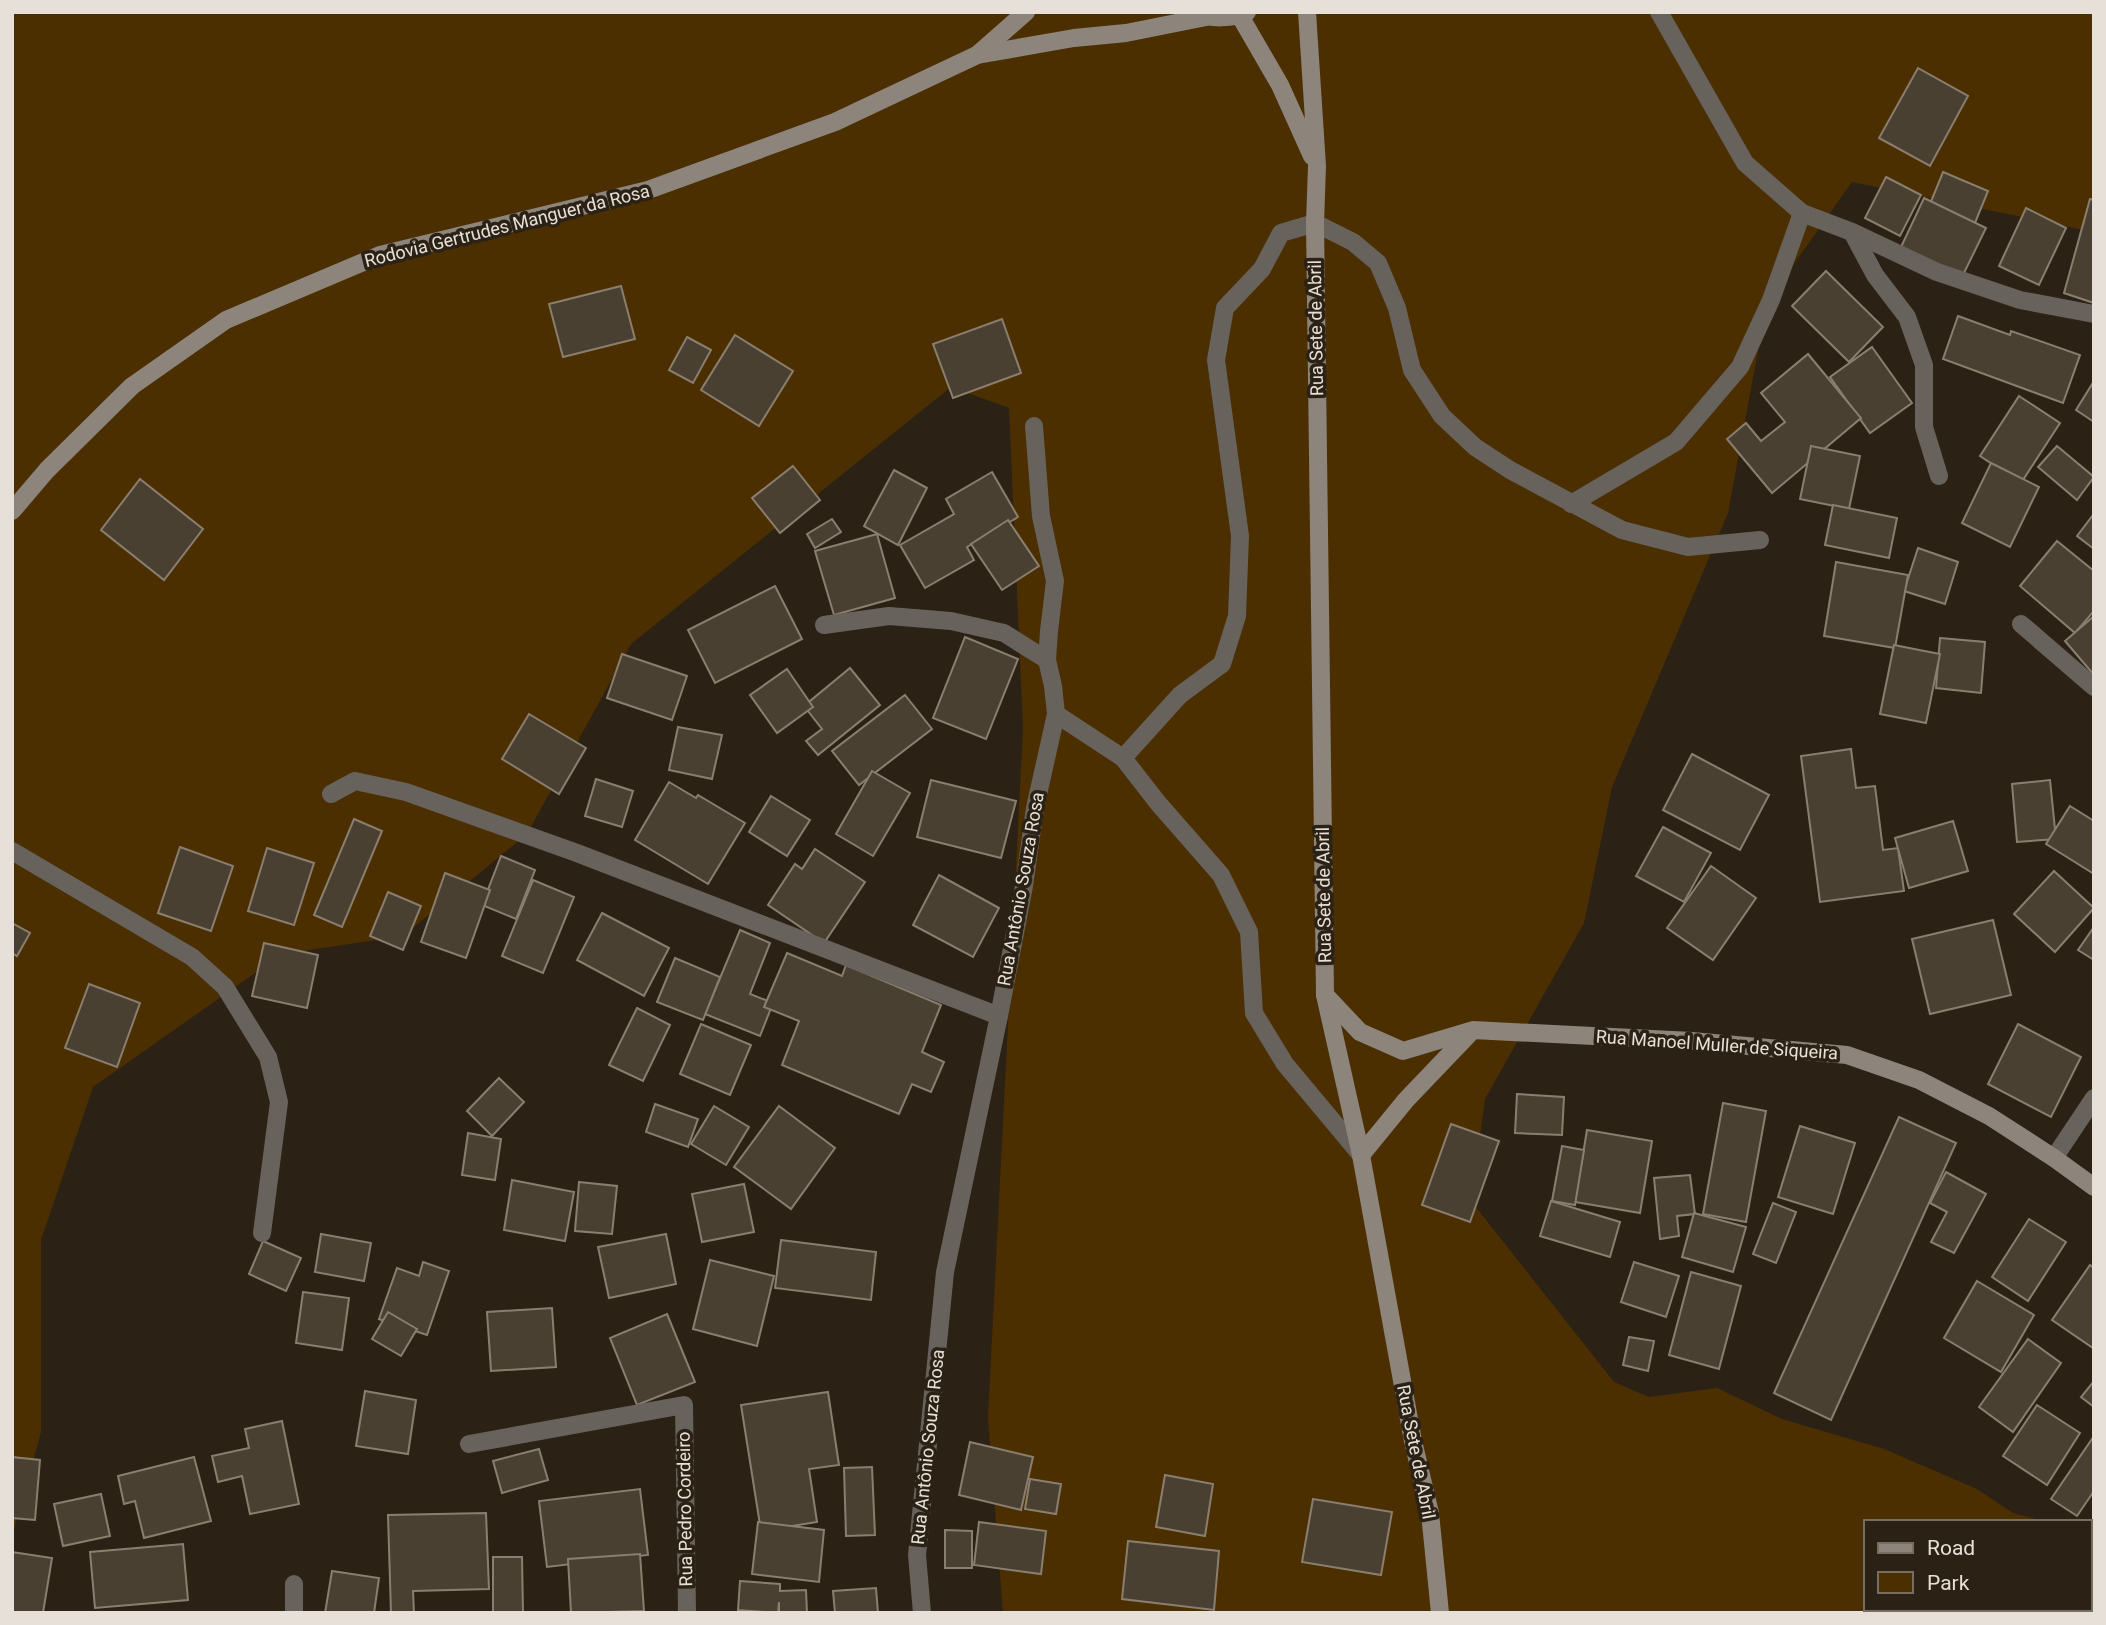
<svg xmlns="http://www.w3.org/2000/svg" width="2106" height="1625" font-family="Roboto,sans-serif">
	<style>
		.green { fill: #4c2f00 }
		.building { fill: #4a4032; stroke: #8a7e6f; stroke-width: 2 }
		.lines { fill: none; stroke-linecap: round; stroke-linejoin: round }
		.street { stroke: #67625b; stroke-width: 18 }
		.secondary { stroke: #8d857b; stroke-width: 18 }
		.labels { text-anchor: middle; stroke-width: 7; stroke-linejoin: round; paint-order: stroke }
		.street-label { font-size: 18px; fill: #e7e0d8; stroke: #2b2215 }
	</style>
	<rect width="100%" height="100%" fill="#2b2215"/>
	<!-- green -->
	<path class="green" d="M12,12H2094V232L1852,182L1767,302L1728,513L1612,787L1584,923L1485,1099L1471,1201L1614,1382L1649,1397L1717,1388L1782,1419L1884,1449L1977,1489L2013,1513L2047,1522H1866V1609H2090V1545L2094,1547V1613H1003L988,1418L1023,729L1009,408L951,387L631,644L527,834L403,936L282,954L93,1087L41,1240V1432L12,1537Z"/>
	<!-- building -->
	<g class="building">
		<path d="M1918,68L1968,96L1930,166L1879,138Z"/>
		<path d="M1943,172L1988,191L1975,223L1930,204Z"/>
		<path d="M1886,177L1921,195L1900,236L1865,218Z"/>
		<path d="M1924,198L1986,228L1962,277L1901,247Z"/>
		<path d="M2090,199L2094,200V303L2064,293Z"/>
		<path d="M2026,208L2066,228L2039,285L1999,266Z"/>
		<path d="M1826,271L1883,327L1849,362L1792,306Z"/>
		<path d="M621,286L635,339L563,357L549,304Z"/>
		<path d="M1958,316L2010,335L2011,331L2080,355L2063,403L1943,359Z"/>
		<path d="M1002,319L1021,373L953,398L933,344Z"/>
		<path d="M735,335L793,371L759,426L701,390Z"/>
		<path d="M687,337L711,350L693,383L669,370Z"/>
		<path d="M1872,347L1912,403L1870,433L1830,377Z"/>
		<path d="M1808,354L1861,418L1772,493L1727,439L1746,423L1761,441L1785,422L1761,393Z"/>
		<path d="M2094,381V422L2076,410Z"/>
		<path d="M2019,396L2060,423L2021,483L1980,456Z"/>
		<path d="M1811,446L1860,456L1849,509L1800,499Z"/>
		<path d="M2057,446L2094,477L2077,500L2038,467Z"/>
		<path d="M1991,463L2039,487L2010,547L1962,523Z"/>
		<path d="M793,466L820,500L780,533L752,498Z"/>
		<path d="M894,470L927,488L898,545L864,526Z"/>
		<path d="M992,472L1018,517L967,547L974,560L925,588L900,545L954,514L946,499Z"/>
		<path d="M140,479L203,529L164,580L101,530Z"/>
		<path d="M1833,505L1897,518L1889,558L1825,545Z"/>
		<path d="M2093,515H2094V549L2077,536Z"/>
		<path d="M832,519L841,532L815,548L807,534Z"/>
		<path d="M1008,520L1039,566L1002,590L971,544Z"/>
		<path d="M877,534L895,598L834,615L815,551Z"/>
		<path d="M2057,541L2094,571V611L2075,633L2020,586Z"/>
		<path d="M1918,548L1958,562L1945,604L1904,591Z"/>
		<path d="M1836,562L1908,575L1895,648L1824,636Z"/>
		<path d="M775,586L802,639L715,683L688,630Z"/>
		<path d="M2094,616V675L2065,641Z"/>
		<path d="M965,637L1018,659L986,739L933,718Z"/>
		<path d="M1940,638L1985,642L1981,693L1936,688Z"/>
		<path d="M1894,645L1940,654L1926,723L1880,714Z"/>
		<path d="M622,654L687,676L672,720L607,698Z"/>
		<path d="M850,668L880,705L818,755L806,741L822,729L804,706Z"/>
		<path d="M787,669L813,707L777,733L750,695Z"/>
		<path d="M905,695L932,729L859,785L832,751Z"/>
		<path d="M529,714L586,748L559,794L502,759Z"/>
		<path d="M678,727L722,735L712,779L669,770Z"/>
		<path d="M1851,749L1856,788L1875,786L1883,850L1898,848L1904,891L1820,902L1801,756Z"/>
		<path d="M1692,754L1769,795L1740,850L1663,810Z"/>
		<path d="M872,771L910,793L873,856L836,834Z"/>
		<path d="M596,779L633,791L622,827L585,816Z"/>
		<path d="M931,780L1016,801L1001,858L917,837Z"/>
		<path d="M2050,780L2056,839L2017,842L2012,784Z"/>
		<path d="M669,782L696,798L698,795L745,823L708,884L635,840Z"/>
		<path d="M771,796L810,820L787,856L749,832Z"/>
		<path d="M2070,806L2094,821V874L2046,844Z"/>
		<path d="M354,819L382,831L342,927L314,915Z"/>
		<path d="M1953,821L1968,871L1909,888L1895,838Z"/>
		<path d="M1663,827L1711,853L1684,902L1636,876Z"/>
		<path d="M180,847L233,866L211,931L158,913Z"/>
		<path d="M267,848L314,863L294,925L248,911Z"/>
		<path d="M815,849L865,882L824,943L768,905L795,864L802,869Z"/>
		<path d="M501,856L535,870L516,919L482,905Z"/>
		<path d="M1711,866L1756,898L1713,960L1667,928Z"/>
		<path d="M2054,871L2094,908L2055,952L2014,914Z"/>
		<path d="M445,873L490,890L466,958L421,942Z"/>
		<path d="M939,875L999,908L973,957L913,925Z"/>
		<path d="M533,880L574,897L543,973L502,956Z"/>
		<path d="M388,892L421,906L403,950L370,936Z"/>
		<path d="M602,913L669,948L644,996L577,960Z"/>
		<path d="M1993,920L2011,995L1930,1014L1912,939Z"/>
		<path d="M12,923L30,933L17,956L12,953Z"/>
		<path d="M2094,927V960L2078,950Z"/>
		<path d="M740,930L770,943L750,994L773,1003L760,1036L705,1014Z"/>
		<path d="M264,943L318,955L307,1008L252,996Z"/>
		<path d="M787,953L842,976L846,965L941,1005L922,1052L944,1062L931,1092L912,1084L899,1114L782,1065L799,1021L764,1007Z"/>
		<path d="M675,958L720,977L703,1020L657,1002Z"/>
		<path d="M89,984L140,1003L117,1067L65,1048Z"/>
		<path d="M637,1008L670,1025L643,1081L609,1065Z"/>
		<path d="M701,1024L751,1045L730,1095L680,1074Z"/>
		<path d="M2018,1024L2081,1057L2051,1117L1988,1084Z"/>
		<path d="M499,1078L524,1102L492,1136L467,1111Z"/>
		<path d="M1517,1094L1564,1097L1562,1135L1515,1133Z"/>
		<path d="M1723,1103L1766,1111L1746,1222L1703,1214Z"/>
		<path d="M655,1104L698,1119L688,1147L646,1132Z"/>
		<path d="M714,1106L749,1127L726,1165L691,1144Z"/>
		<path d="M779,1106L835,1148L791,1209L734,1167Z"/>
		<path d="M1899,1117L1956,1143L1831,1420L1774,1393Z"/>
		<path d="M1451,1124L1499,1141L1470,1222L1422,1205Z"/>
		<path d="M1800,1126L1855,1143L1833,1214L1778,1197Z"/>
		<path d="M1587,1130L1652,1141L1640,1213L1575,1202Z"/>
		<path d="M468,1133L501,1139L495,1180L462,1175Z"/>
		<path d="M1562,1146L1584,1150L1575,1205L1552,1201Z"/>
		<path d="M1946,1172L1986,1194L1954,1253L1931,1242L1947,1212L1930,1203Z"/>
		<path d="M1690,1175L1695,1214L1677,1216L1679,1236L1660,1239L1654,1178Z"/>
		<path d="M512,1180L574,1192L565,1241L504,1230Z"/>
		<path d="M579,1182L617,1186L612,1234L575,1231Z"/>
		<path d="M744,1184L754,1232L702,1242L692,1194Z"/>
		<path d="M1551,1201L1620,1222L1610,1257L1540,1236Z"/>
		<path d="M1773,1203L1796,1212L1776,1263L1753,1254Z"/>
		<path d="M1694,1213L1746,1227L1733,1272L1682,1257Z"/>
		<path d="M2029,1219L2066,1242L2028,1301L1992,1277Z"/>
		<path d="M321,1234L371,1243L364,1281L315,1272Z"/>
		<path d="M666,1234L676,1284L609,1298L598,1247Z"/>
		<path d="M781,1240L876,1252L871,1300L775,1288Z"/>
		<path d="M263,1241L301,1258L286,1291L249,1274Z"/>
		<path d="M710,1260L774,1276L757,1346L693,1329Z"/>
		<path d="M423,1262L449,1271L427,1335L379,1319L397,1268L419,1276Z"/>
		<path d="M1634,1262L1679,1276L1666,1317L1621,1302Z"/>
		<path d="M2090,1265L2094,1268L2093,1348L2052,1320Z"/>
		<path d="M1691,1272L1741,1286L1719,1369L1669,1355Z"/>
		<path d="M1977,1281L2034,1315L2001,1372L1944,1338Z"/>
		<path d="M303,1292L349,1298L342,1350L296,1343Z"/>
		<path d="M552,1308L556,1367L491,1371L487,1312Z"/>
		<path d="M388,1312L417,1329L401,1356L372,1339Z"/>
		<path d="M667,1314L695,1382L637,1405L610,1338Z"/>
		<path d="M1629,1337L1654,1341L1648,1371L1623,1365Z"/>
		<path d="M2028,1339L2061,1363L2013,1432L1979,1407Z"/>
		<path d="M2094,1381V1407L2081,1397Z"/>
		<path d="M365,1391L416,1400L408,1454L356,1446Z"/>
		<path d="M828,1392L839,1465L809,1469L817,1522L761,1531L741,1405Z"/>
		<path d="M2037,1405L2080,1433L2047,1485L2003,1456Z"/>
		<path d="M282,1421L299,1504L250,1514L242,1476L218,1482L212,1456L249,1448L245,1429Z"/>
		<path d="M2094,1436V1491L2077,1516L2051,1499Z"/>
		<path d="M970,1442L1033,1457L1021,1510L959,1495Z"/>
		<path d="M539,1449L548,1480L502,1493L493,1461Z"/>
		<path d="M12,1457L40,1460L35,1520L12,1518Z"/>
		<path d="M194,1457L211,1521L144,1538L135,1501L124,1504L118,1476Z"/>
		<path d="M872,1467L875,1535L846,1536L844,1468Z"/>
		<path d="M1165,1475L1213,1484L1205,1536L1156,1527Z"/>
		<path d="M1030,1479L1061,1484L1056,1514L1025,1509Z"/>
		<path d="M640,1489L648,1555L547,1567L539,1501Z"/>
		<path d="M101,1494L110,1536L63,1546L54,1504Z"/>
		<path d="M1313,1499L1392,1512L1381,1575L1302,1562Z"/>
		<path d="M486,1513L489,1589L413,1591L414,1613H391L388,1515Z"/>
		<path d="M758,1522L824,1530L819,1582L752,1574Z"/>
		<path d="M979,1522L1046,1531L1041,1574L974,1565Z"/>
		<path d="M945,1530L972,1531V1568H945Z"/>
		<path d="M1128,1541L1219,1551L1214,1610L1122,1599Z"/>
		<path d="M183,1544L188,1600L95,1608L90,1552Z"/>
		<path d="M12,1552L52,1558L43,1613H12Z"/>
		<path d="M640,1554L644,1611L571,1613L568,1559Z"/>
		<path d="M493,1557H522L523,1613H493Z"/>
		<path d="M332,1571L379,1578L374,1613H325Z"/>
		<path d="M740,1581L780,1584V1591L806,1590L807,1613H779V1602L778,1613L738,1610Z"/>
		<path d="M876,1588L878,1613H835L833,1591Z"/>
	</g>
	<g class="lines">
		<!-- street -->
		<g class="street">
			<path d="M1659,12L1745,163L1802,213L1852,232L1937,272L2020,300L2094,314"/>
			<path d="M1852,232L1875,275L1907,317L1924,365V427L1939,476"/>
			<path d="M1034,426L1041,516L1055,581L1049,631L1047,660"/>
			<path d="M1571,504L1676,442L1740,367L1771,300L1802,213"/>
			<path d="M2021,624L2094,687"/>
			<path d="M824,625L889,616L951,621L1004,633L1047,660L1053,686L1056,714"/>
			<path d="M1123,758L1180,695L1222,664L1237,616L1240,536L1216,360L1225,308L1262,269L1281,233L1315,223L1353,242L1378,263L1397,308L1412,370L1442,416L1475,447L1510,470L1622,530L1688,547L1760,540"/>
			<path d="M331,794L355,781L406,792L577,853L999,1016"/>
			<path d="M12,851L192,957L225,987L268,1057L279,1102L262,1233"/>
			<path d="M2054,1158L2094,1098"/>
			<path d="M469,1444L684,1405L687,1613"/>
			<path d="M294,1613V1584"/>
			<path d="M922,1613L917,1555L945,1272L999,1016L1024,886L1035,808L1056,714L1123,758L1158,803L1221,875L1249,932L1254,1013L1285,1064L1361,1155"/>
		</g>
		<!-- secondary -->
		<g class="secondary">
			<path d="M1307,12L1317,166L1315,223L1325,995L1361,1155L1413,1441L1430,1513L1440,1613"/>
			<path d="M1196,13C1210,19 1233,19 1247,12"/>
			<path d="M1240,16L1280,85L1312,156"/>
			<path d="M977,55L1026,12"/>
			<path d="M12,511L47,470L132,386L226,320L380,255L648,190L835,122L977,55L1074,38L1126,33L1206,17"/>
			<path d="M1325,995L1360,1032L1403,1051L1473,1030L1692,1041L1847,1055L1919,1080L1989,1116L2054,1158L2094,1187"/>
			<path d="M1361,1155L1406,1100L1471,1032"/>
		</g>
	</g>
	<g class="labels">
		<!-- street labels -->
		<g class="street-label">
			<text transform="translate(507 226) rotate(-14)" y="6">Rodovia Gertrudes Manguer da Rosa</text>
			<text transform="translate(1316 328) rotate(-91)" y="6">Rua Sete de Abril</text>
			<text transform="translate(1021 889) rotate(-80)" y="6">Rua Antônio Souza Rosa</text>
			<text transform="translate(1324 895) rotate(-91)" y="6">Rua Sete de Abril</text>
			<text transform="translate(1717 1045) rotate(4)" y="6">Rua Manoel Muller de Siqueira</text>
			<text transform="translate(928 1447) rotate(-84)" y="6">Rua Antônio Souza Rosa</text>
			<text transform="translate(1416 1452) rotate(79)" y="6">Rua Sete de Abril</text>
			<text transform="translate(685 1509) rotate(-91)" y="6">Rua Pedro Cordeiro</text>
		</g>
	</g>
	<!-- border -->
	<rect width="2106" height="1625" fill="none" stroke="#e7e0d8" stroke-width="28"/>
	<!-- legend -->
	<rect x="1864" y="1520" width="228" height="91" fill="#2b2215" stroke="#766e63" stroke-width="2"/>
	<rect x="1878" y="1543" width="35" height="10" fill="#8d857b" stroke="#766e63" stroke-width="2"/>
	<text x="1927" y="1555" font-size="21" fill="#e7e0d8">Road</text>
	<rect x="1878" y="1572" width="35" height="21" fill="#4c2f00" stroke="#766e63" stroke-width="2"/>
	<text x="1927" y="1590" font-size="21" fill="#e7e0d8">Park</text>
</svg>
